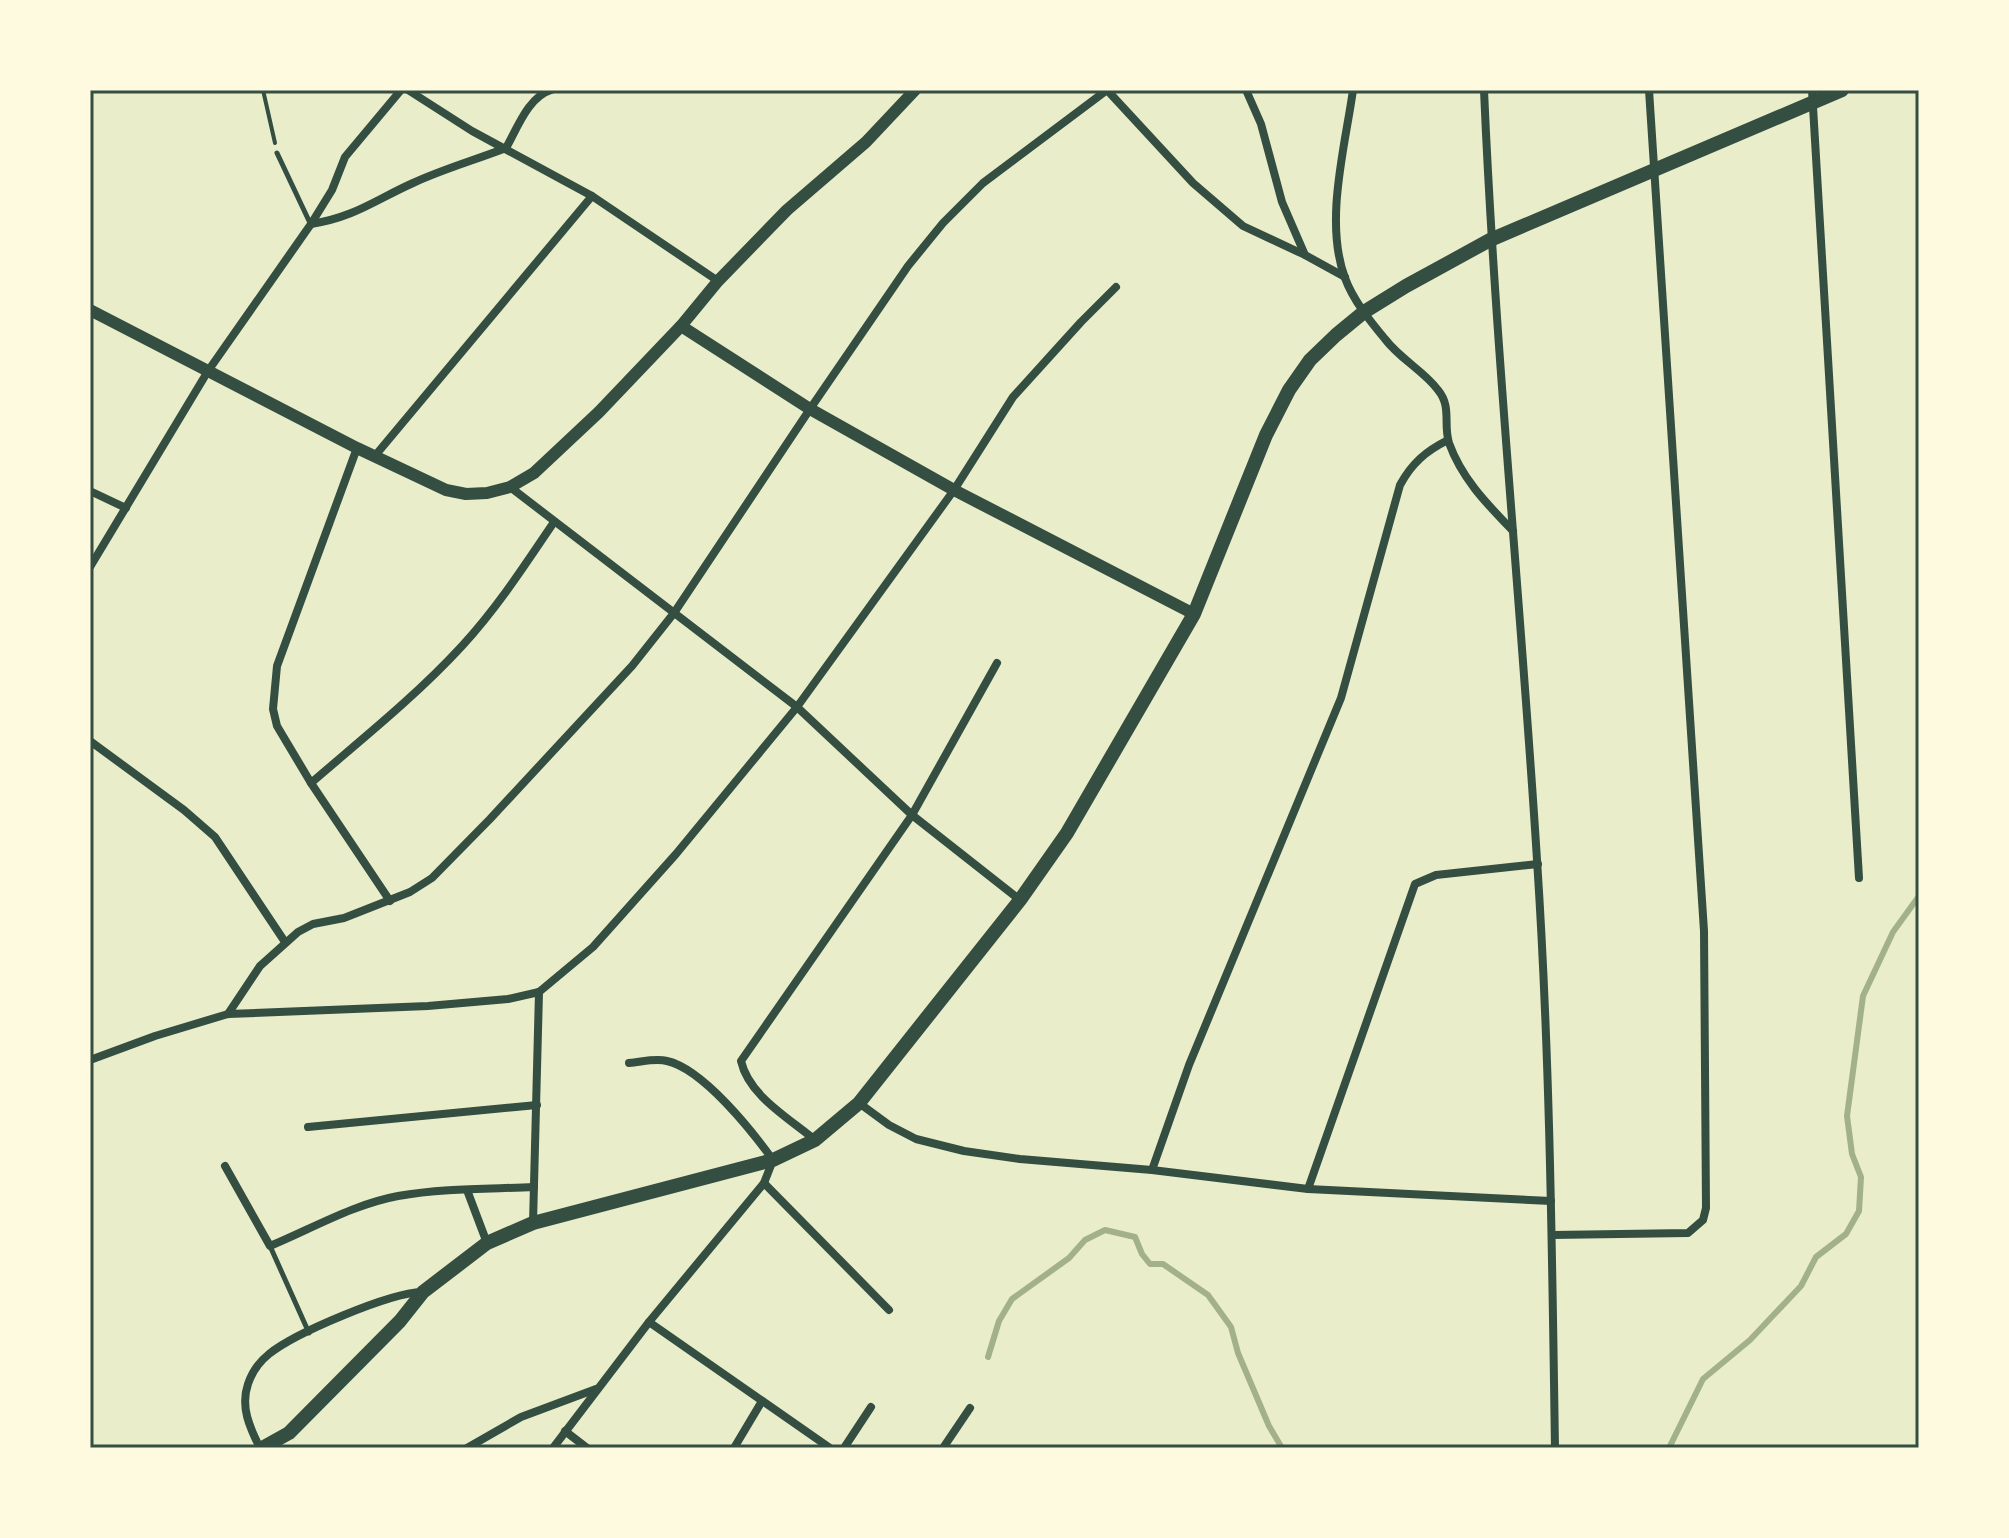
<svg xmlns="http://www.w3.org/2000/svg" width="2009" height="1538" font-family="'Alegreya Sans',sans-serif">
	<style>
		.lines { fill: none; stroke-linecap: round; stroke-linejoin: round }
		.stream { stroke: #a3b18a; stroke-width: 6 }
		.path { stroke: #344e41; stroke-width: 4 }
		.service { stroke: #344e41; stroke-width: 5 }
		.minor { stroke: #344e41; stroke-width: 8 }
		.tertiary { stroke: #344e41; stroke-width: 12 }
		.secondary { stroke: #344e41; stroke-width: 14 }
		.neatline { fill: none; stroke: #344e41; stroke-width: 3 }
	</style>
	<rect width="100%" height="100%" fill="#e9edc9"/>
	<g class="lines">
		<!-- stream -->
		<g class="stream">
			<path d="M988,1357L999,1321L1012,1299L1069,1258L1085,1240L1105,1230L1135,1237L1142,1254L1150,1264H1163L1208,1295L1231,1327L1238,1353L1269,1426L1282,1448"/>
			<path d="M1669,1448L1703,1379L1750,1340L1801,1286L1816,1257L1846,1234L1859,1211L1861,1177L1852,1154L1847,1116L1863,996L1893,932L1919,896"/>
		</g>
		<!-- path -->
		<path class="path" d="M263,90L275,143"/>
		<!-- service -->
		<g class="service">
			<path d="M277,153L310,223"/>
			<path d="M270,1246L309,1333"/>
		</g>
		<!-- minor -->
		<g class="minor">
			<path d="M408,90L472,131L592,196L718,281"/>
			<path d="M1107,90L1193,183L1243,226L1305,255"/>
			<path d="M1246,90L1261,124L1282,202L1305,255L1345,277"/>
			<path d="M1353,90C1345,147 1324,222 1345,278C1353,300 1370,321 1385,339C1400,359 1424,371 1438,390C1452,407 1443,424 1449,443C1462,479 1487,504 1513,531"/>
			<path d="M1484,90C1495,347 1521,604 1537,860C1550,1056 1552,1252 1555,1448"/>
			<path d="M1812,90L1859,878"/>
			<path d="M311,224C355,217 375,200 413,183C443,169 475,160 506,148C517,129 528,97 551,90"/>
			<path d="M357,448L277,666L273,709L277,726L311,783L390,901"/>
			<path d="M374,457L592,196"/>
			<path d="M510,487L797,707L912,815L1020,900"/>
			<path d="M90,491L126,508"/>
			<path d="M90,567L208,371L311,224L332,190L345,157L401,90"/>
			<path d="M90,741L184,810L215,837L285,942"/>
			<path d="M311,783C362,739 416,696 462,646C497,608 525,565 554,522"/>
			<path d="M228,1014L260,966L298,932L313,924L344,918L410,892L432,878L490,819L632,666L674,613L810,409L908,266L943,223L983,183L1107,90"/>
			<path d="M90,1060L155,1036L228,1014L428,1006L508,999L539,992L593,947L676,854L797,707L954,490L1013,397L1081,322L1116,287"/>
			<path d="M859,1103L889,1125L916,1139L964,1151L1020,1159L1152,1170L1308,1189L1551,1201"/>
			<path d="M308,1127L537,1105"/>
			<path d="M815,1140C789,1118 749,1096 741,1061L912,815L997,663"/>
			<path d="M225,1166L270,1246C311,1229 354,1204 398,1196C442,1188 489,1189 534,1187"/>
			<path d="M1152,1170L1189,1065L1341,698L1400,485C1412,463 1426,451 1448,440"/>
			<path d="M764,1183L889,1310"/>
			<path d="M1308,1189L1415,884L1436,875L1538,864"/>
			<path d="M467,1190L487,1243"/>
			<path d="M533,1223L539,992"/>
			<path d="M1552,1235L1688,1233L1703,1220L1706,1208L1704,931L1649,90"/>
			<path d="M649,1322L830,1448"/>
			<path d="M565,1431L587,1448"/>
			<path d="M260,1448C250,1428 240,1407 248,1384C252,1372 259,1362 269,1354C295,1333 389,1293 422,1292"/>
			<path d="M467,1448L521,1417L596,1389"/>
			<path d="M553,1448L649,1322L764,1183L773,1160C752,1131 703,1069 667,1061C655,1058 642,1062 629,1063"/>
			<path d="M734,1448L762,1401"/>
			<path d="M844,1448L871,1407"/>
			<path d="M943,1448L970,1408"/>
		</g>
		<!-- tertiary -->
		<g class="tertiary">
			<path d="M90,310L357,448L446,490L466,494L487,493L510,487L534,473L599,412L681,326L718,281L787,210L866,142L915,90"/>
			<path d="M681,326L810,409L954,490L1194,614"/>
		</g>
		<!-- secondary -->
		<path class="secondary" d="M262,1448L289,1433L400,1321L423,1292L487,1243L533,1223L773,1160L815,1140L859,1103L1020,900L1067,833L1194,614L1266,435L1289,390L1310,360L1336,335L1364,312L1406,286L1490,240L1842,90"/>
	</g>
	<!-- border -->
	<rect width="2009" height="1538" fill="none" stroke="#fefae0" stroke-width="184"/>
	<rect x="92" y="92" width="1825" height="1354" class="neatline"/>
</svg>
